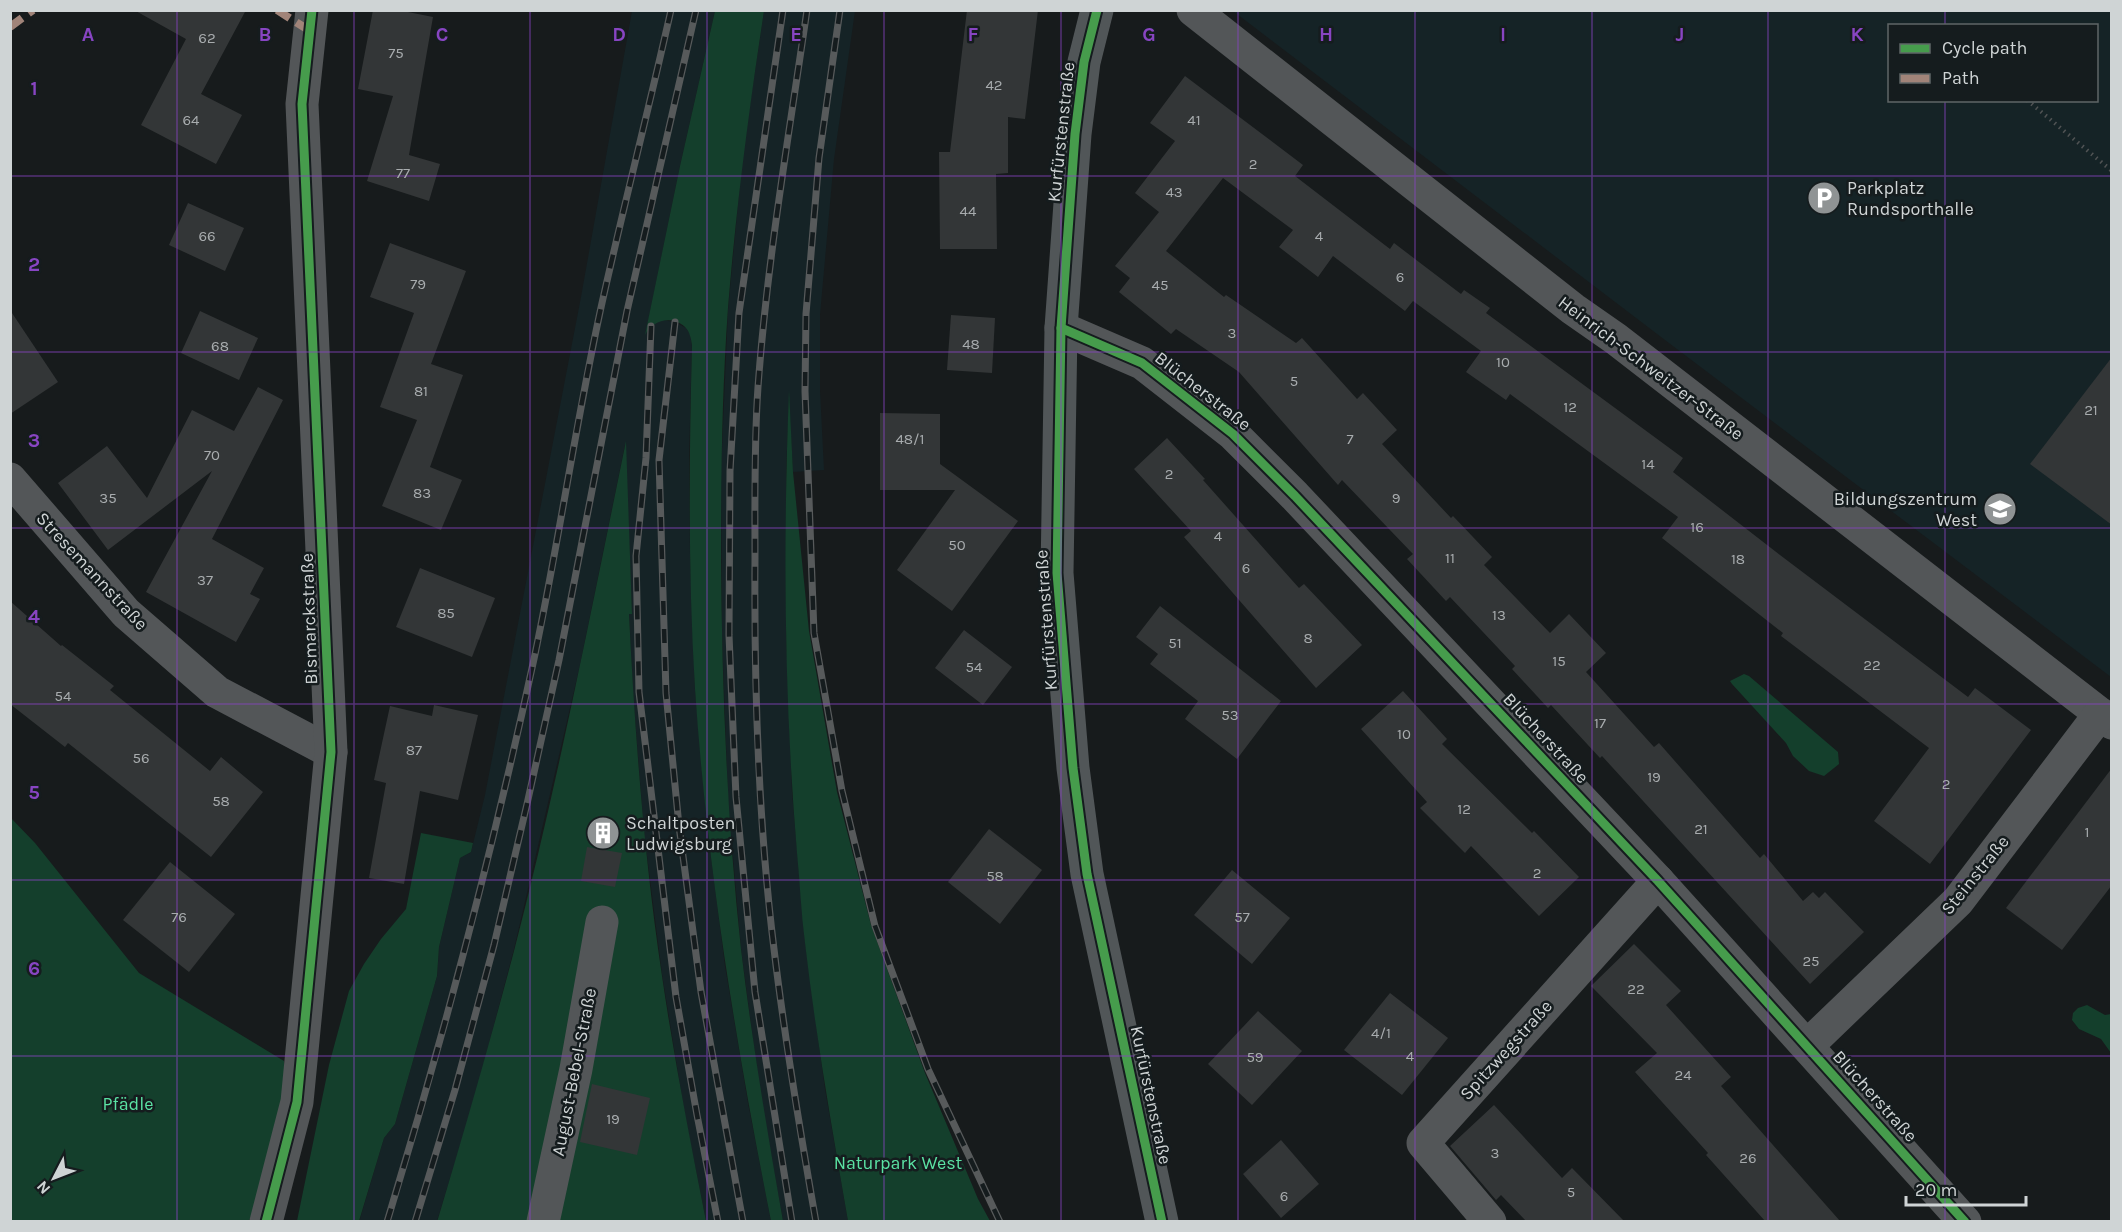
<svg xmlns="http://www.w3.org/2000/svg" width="2122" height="1232" font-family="Karla,sans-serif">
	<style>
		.built { fill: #152326; fill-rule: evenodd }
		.green { fill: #143f2c }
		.building { fill: #333637 }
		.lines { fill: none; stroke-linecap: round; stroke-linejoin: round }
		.path { stroke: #505354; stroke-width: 4; stroke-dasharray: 1.5 4.5; stroke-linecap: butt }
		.street { stroke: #535658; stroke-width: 33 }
		.secondary { stroke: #515658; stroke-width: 33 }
		.rail-casing { stroke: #575a5b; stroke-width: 7 }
		.rail { stroke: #151c1e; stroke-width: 4.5; stroke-dasharray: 14; stroke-linecap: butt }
		.quiet { stroke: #a18479; stroke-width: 8; stroke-dasharray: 15 8; stroke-linecap: butt }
		.cycleway-casing { stroke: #151c1e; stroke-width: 13 }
		.cycleway { stroke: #469c4c; stroke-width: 9 }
		.grid { fill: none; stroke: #8845c2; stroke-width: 1.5; stroke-opacity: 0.55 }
		.labels { text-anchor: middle; stroke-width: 5; stroke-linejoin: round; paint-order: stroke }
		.number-label { font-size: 15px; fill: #a8acae }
		.street-label { font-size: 18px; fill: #cfd4d5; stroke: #151c1e }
		.poi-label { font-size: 18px; fill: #cfd4d5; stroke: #151c1e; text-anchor: start }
		.park-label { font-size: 18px; fill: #5ae2a3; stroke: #151c1e }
		.grid-label { font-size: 20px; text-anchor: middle; font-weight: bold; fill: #8845c2; stroke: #151c1e; stroke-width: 5; stroke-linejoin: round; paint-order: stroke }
	</style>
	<rect width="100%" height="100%" fill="#171b1c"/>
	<!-- built -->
	<g class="built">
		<path d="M632,11H715L680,166L646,332L656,322L662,320L675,322L686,328L690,334L692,345L689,457L690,554L695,689L707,825L725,966L748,1103L771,1221H706L685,1116L662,974L644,832L633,694L629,614L632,613L625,445L580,665L514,949L475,1097L437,1221L359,1222L384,1138L395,1124L437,976L439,947L460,858L471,852L485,795L581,297Z"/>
		<path d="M764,11H855L834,159L820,315V390L824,470L793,472L789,399L786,473V632L792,792L805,941L825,1089L848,1221H783L761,1100L741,949L728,799L722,635L721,471L728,310L743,150Z"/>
		<path d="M1233,11H2111V677L1665,340ZM1890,26H2096V100H1890Z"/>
	</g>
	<!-- green -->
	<g class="green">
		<path d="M715,11H764C749,109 736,208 728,308C722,391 721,475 721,559C722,689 727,820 741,949C752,1041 767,1131 783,1221H771C736,1045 707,868 695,689C688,574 689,460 692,345C691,339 690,332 685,327C672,315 652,320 645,335L680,166Z"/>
		<path d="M789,390L793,472L809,631L837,792L871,925L925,1073L978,1199L990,1221H848C832,1129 816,1037 805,943C801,913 800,883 797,853C784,699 783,544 789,390Z"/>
		<path d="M626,441L632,614H629C635,735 644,856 662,976C674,1058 690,1140 706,1221L437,1222C464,1132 490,1042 514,951C558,782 591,611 626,441Z"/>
		<path d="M1744,674L1749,676L1838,752L1839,764L1824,776L1809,771L1793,756L1786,743L1732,684L1730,681Z"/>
		<path d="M10,817L35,843L139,973L284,1061V1104L261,1191L249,1221H11Z"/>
		<path d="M421,833L473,843L471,852L460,858L439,947L437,976L395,1124L384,1138L359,1221H297L329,1065L349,991L364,964L381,939L406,909Z"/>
		<path d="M2087,1005L2105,1015L2111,1014V1053L2101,1039L2079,1029L2072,1020L2073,1013L2078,1008Z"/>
	</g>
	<!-- building -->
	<g class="building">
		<path d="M134,10H246L201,94L242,115L216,164L141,125L186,39Z"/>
		<path d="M373,10H398L433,17L409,155L440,164L429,201L367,181L393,96L358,89Z"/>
		<path d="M967,10H1038L1025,119L1008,117V173L996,174L997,249H940L939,152H950Z"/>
		<path d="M1185,76L1303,165L1295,176L1390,249L1394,243L1461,294L1464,290L1490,308L1486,313L1683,458L1673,472L1780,555L1968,697L1975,688L2031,730L1930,864L1874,821L1929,748L1781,636L1783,633L1662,538L1678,517L1510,394L1506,400L1466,372L1481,351L1413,301L1405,311L1333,256L1318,277L1279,247L1293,230L1223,178L1166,251L1224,297L1226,295L1296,343L1302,338L1357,399L1363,393L1397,430L1382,444L1451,518L1453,516L1492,557L1484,565L1550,633L1569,614L1606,653L1586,672L1654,747L1659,743L1760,858L1764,854L1803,901L1813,892L1819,898L1825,892L1864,932L1810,984L1602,756L1600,758L1551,705L1548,708L1512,669L1515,666L1450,597L1446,601L1407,559L1413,554L1342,480L1338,485L1239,372L1176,329L1171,334L1119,292L1130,278L1115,266L1159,212L1135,193L1175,141L1150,123Z"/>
		<path d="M188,203L244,228L225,271L169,245Z"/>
		<path d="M390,243L466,271L431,364L463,375L430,467L462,480L441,530L382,506L417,420L380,407L414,313L370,297Z"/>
		<path d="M10,310L58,382L10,414Z"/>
		<path d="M200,311L258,338L239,380L181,353Z"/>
		<path d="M951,315L995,318L992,373L947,370Z"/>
		<path d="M2112,357V525L2030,464Z"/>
		<path d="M258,387L283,400L212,539L264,568L250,594L260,599L236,642L146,592L212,471L108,550L58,483L107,446L147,498L192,410L234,431Z"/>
		<path d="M880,413L940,414V464L1018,521L952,611L897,570L955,490H880Z"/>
		<path d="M1167,438L1205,479L1203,480L1299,588L1304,584L1362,645L1316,688L1184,537L1191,531L1134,469Z"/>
		<path d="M420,568L495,598L472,657L396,627Z"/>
		<path d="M10,601L61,646L62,645L114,686L110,690L210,771L221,757L263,792L211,857L68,743L65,747L10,704Z"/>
		<path d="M1160,606L1281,701L1237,759L1185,719L1198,701L1150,664L1158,654L1136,637Z"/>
		<path d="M964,630L1012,667L983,705L935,668Z"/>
		<path d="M1403,691L1447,739L1442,744L1532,833L1534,831L1579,877L1539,916L1471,846L1465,853L1420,808L1427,802L1361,729Z"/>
		<path d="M434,705L478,715L458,800L420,791L404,884L369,878L386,783L374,780L390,706L432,716Z"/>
		<path d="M2112,768V885L2062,950L2006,908Z"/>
		<path d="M989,829L1042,870L1000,924L948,882Z"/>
		<path d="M587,847L622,853L615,887L581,881Z"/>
		<path d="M170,862L235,914L189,972L123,920Z"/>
		<path d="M1232,870L1290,918L1252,964L1194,915Z"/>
		<path d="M1634,944L1681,991L1666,1005L1731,1077L1721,1086L1840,1221H1765L1706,1155L1708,1153L1635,1072L1657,1053L1591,986Z"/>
		<path d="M1390,993L1448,1038L1402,1095L1344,1050Z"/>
		<path d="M1258,1011L1302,1051L1252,1105L1208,1064Z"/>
		<path d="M592,1084L650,1098L637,1155L580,1142Z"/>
		<path d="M1494,1105L1562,1178L1572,1168L1624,1221H1526L1501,1195L1496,1200L1450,1146Z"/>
		<path d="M1281,1140L1319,1184L1281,1218L1243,1174Z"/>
	</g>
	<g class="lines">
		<!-- path -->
		<path class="path" d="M2027,100L2112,171"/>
		<!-- street -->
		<g class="street">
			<path d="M1193,10L1573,309L1616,339L2112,723"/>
			<path d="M1061,328L1142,363L1233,434L1295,496L1658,881L1965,1222"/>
			<path d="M10,479L126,613L217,692L331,752"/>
			<path d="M1807,1046L1958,901L2100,714"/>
			<path d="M266,1222L297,1102L331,752L302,104L312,10"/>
			<path d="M543,1222L576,1069L602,922"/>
			<path d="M1490,1222L1423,1143L1658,881"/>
		</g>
		<!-- secondary -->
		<path class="secondary" d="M1097,10L1084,62L1075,134L1061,328L1057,573L1073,768L1087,874L1162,1222"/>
		<defs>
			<g id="rail">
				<path d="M783,10L739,313L730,471L729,635L736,797L755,992L792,1222"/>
				<path d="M807,10C789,135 767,261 758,387C754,444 755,501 755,558C754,689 758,820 774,949C785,1041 800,1131 816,1222"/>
				<path d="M840,10L819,158L806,314L805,391L814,633L842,791L875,926L928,1069L1000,1222"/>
				<path d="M675,322L659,460L666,693L679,826L701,992L743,1222"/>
				<path d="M651,326L646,458L636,556L639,692L676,997L697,1115L718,1222"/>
				<path d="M387,1222C444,1036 493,849 534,659C559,541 576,421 602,303C624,205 649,108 671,10"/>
				<path d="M415,1222L455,1090L494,945L527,804L559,660L627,311L696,10"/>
			</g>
		</defs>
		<!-- rail casing -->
		<use href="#rail" class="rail-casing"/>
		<!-- rail -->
		<use href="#rail" class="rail"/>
		<!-- quiet -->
		<g class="quiet">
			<path d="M277,10L310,31"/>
			<path d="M10,27L33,10"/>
		</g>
		<defs>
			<g id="cycleway">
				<path d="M1097,10L1084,62L1075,134L1061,328L1057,573L1073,768L1087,874L1162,1222"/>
				<path d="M1061,328L1142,363L1233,434L1295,496L1658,881L1965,1222"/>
				<path d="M266,1222L297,1102L331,752L302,104L312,10"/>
			</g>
		</defs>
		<!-- cycleway casing -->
		<use href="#cycleway" class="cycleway-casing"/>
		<!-- cycleway -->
		<use href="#cycleway" class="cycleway"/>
	</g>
	<!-- grid -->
	<path class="grid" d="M177,10V1222M354,10V1222M530,10V1222M707,10V1222M884,10V1222M1061,10V1222M1238,10V1222M1415,10V1222M1592,10V1222M1768,10V1222M1945,10V26M1945,100V1222M10,176H2112M10,352H2112M10,528H2112M10,704H2112M10,880H2112M10,1056H2112"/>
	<!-- icons -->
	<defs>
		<symbol id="parking-disc" viewBox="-11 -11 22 22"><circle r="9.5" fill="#8f9394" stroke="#151c1e"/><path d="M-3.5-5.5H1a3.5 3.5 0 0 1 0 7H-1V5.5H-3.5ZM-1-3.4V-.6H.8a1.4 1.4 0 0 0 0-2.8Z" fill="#fff"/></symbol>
		<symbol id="school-disc" viewBox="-11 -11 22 22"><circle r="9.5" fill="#8f9394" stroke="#151c1e"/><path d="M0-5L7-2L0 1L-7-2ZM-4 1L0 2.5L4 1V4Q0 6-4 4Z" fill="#fff"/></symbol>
		<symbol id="building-disc" viewBox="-11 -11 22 22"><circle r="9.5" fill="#8f9394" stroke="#151c1e"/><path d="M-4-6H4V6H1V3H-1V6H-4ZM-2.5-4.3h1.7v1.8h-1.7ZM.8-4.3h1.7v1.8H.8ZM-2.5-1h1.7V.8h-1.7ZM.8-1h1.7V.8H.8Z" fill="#fff"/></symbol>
	</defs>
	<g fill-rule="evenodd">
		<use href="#parking-disc" x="1805" y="179" width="38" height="38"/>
		<use href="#school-disc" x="1981" y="490" width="38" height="38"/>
		<use href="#building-disc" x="584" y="814" width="38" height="38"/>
	</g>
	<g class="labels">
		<!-- number labels -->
		<g class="number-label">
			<text x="207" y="43">62</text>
			<text x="396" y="58">75</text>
			<text x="994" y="90">42</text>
			<text x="191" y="125">64</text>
			<text x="1194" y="125">41</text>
			<text x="1253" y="169">2</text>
			<text x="403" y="178">77</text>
			<text x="1174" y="197">43</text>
			<text x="968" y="216">44</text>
			<text x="207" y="241">66</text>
			<text x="1319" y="241">4</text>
			<text x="1400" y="282">6</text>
			<text x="418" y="289">79</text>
			<text x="1160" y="290">45</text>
			<text x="1232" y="338">3</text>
			<text x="971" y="349">48</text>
			<text x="220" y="351">68</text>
			<text x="1503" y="367">10</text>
			<text x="1294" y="386">5</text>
			<text x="421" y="396">81</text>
			<text x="1570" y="412">12</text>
			<text x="2091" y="415">21</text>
			<text x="910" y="444">48/1</text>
			<text x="1350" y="444">7</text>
			<text x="212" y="460">70</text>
			<text x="1648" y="469">14</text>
			<text x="1169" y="479">2</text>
			<text x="422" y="498">83</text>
			<text x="108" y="503">35</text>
			<text x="1396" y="503">9</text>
			<text x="1697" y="532">16</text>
			<text x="1218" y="541">4</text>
			<text x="957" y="550">50</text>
			<text x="1450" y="563">11</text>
			<text x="1738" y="564">18</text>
			<text x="1246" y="573">6</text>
			<text x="205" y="585">37</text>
			<text x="446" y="618">85</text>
			<text x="1499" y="620">13</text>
			<text x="1308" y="643">8</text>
			<text x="1175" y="648">51</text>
			<text x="1559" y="666">15</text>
			<text x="1872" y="670">22</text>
			<text x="974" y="672">54</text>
			<text x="63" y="701">54</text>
			<text x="1230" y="720">53</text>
			<text x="1600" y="728">17</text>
			<text x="1404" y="739">10</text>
			<text x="414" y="755">87</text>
			<text x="141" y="763">56</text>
			<text x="1654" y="782">19</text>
			<text x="1946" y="789">2</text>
			<text x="221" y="806">58</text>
			<text x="1464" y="814">12</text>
			<text x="1701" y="834">21</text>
			<text x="2087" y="837">1</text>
			<text x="1537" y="878">2</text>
			<text x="995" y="881">58</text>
			<text x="179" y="922">76</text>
			<text x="1242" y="922">57</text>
			<text x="1811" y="966">25</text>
			<text x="1636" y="994">22</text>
			<text x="1381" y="1038">4/1</text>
			<text x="1410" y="1061">4</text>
			<text x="1255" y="1062">59</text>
			<text x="1683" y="1080">24</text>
			<text x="613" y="1124">19</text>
			<text x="1495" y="1158">3</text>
			<text x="1748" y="1163">26</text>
			<text x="1571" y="1197">5</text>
			<text x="1284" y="1201">6</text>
		</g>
		<!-- street labels -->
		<g class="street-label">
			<text transform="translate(1061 132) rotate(-84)" y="6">Kurfürstenstraße</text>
			<text transform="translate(1651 368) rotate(37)" y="6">Heinrich-Schweitzer-Straße</text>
			<text transform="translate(1203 391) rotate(38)" y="6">Blücherstraße</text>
			<text transform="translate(92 571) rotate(47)" y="6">Stresemannstraße</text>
			<text transform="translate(309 619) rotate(-92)" y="6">Bismarckstraße</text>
			<text transform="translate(1046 620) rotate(-94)" y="6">Kurfürstenstraße</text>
			<text transform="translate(1546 738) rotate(47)" y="6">Blücherstraße</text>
			<text transform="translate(1975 875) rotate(-51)" y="6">Steinstraße</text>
			<text transform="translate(1506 1050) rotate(-48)" y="6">Spitzwegstraße</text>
			<text transform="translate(574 1072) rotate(-79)" y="6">August-Bebel-Straße</text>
			<text transform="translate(1151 1095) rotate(78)" y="6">Kurfürstenstraße</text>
			<text transform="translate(1875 1096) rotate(48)" y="6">Blücherstraße</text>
		</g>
		<!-- poi labels -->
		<g class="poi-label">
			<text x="1847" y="194">Parkplatz<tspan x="1847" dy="21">Rundsporthalle</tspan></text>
			<text x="1977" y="505" text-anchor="end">Bildungszentrum<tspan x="1977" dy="21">West</tspan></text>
			<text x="626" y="829">Schaltposten<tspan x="626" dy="21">Ludwigsburg</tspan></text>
		</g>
		<!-- park labels -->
		<g class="park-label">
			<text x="128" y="1110">Pfädle</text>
			<text x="898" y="1169">Naturpark West</text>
		</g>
	</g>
	<g class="grid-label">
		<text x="88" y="41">A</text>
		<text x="265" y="41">B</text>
		<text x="442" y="41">C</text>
		<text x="619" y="41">D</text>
		<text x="796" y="41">E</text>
		<text x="973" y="41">F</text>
		<text x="1149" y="41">G</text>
		<text x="1326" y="41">H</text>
		<text x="1503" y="41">I</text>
		<text x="1680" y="41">J</text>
		<text x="1857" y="41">K</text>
		<text x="34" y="95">1</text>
		<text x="34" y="271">2</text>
		<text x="34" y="447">3</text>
		<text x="34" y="623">4</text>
		<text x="34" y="799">5</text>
		<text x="34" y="975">6</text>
	</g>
	<!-- border -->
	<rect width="2122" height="1232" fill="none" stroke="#cfd4d5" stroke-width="24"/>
	<!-- legend -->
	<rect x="1888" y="24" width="210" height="78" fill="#151c1e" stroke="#5f6667" stroke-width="1.5"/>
	<rect x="1900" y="44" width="30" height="9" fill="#469c4c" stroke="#5f6667" stroke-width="1.5"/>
	<text x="1942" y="54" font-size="18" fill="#cfd4d5">Cycle path</text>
	<rect x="1900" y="74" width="30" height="9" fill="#a18479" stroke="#5f6667" stroke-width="1.5"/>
	<text x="1942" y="84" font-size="18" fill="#cfd4d5">Path</text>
	<!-- north arrow -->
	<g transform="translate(54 1178) rotate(228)" stroke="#151c1e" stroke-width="4.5" paint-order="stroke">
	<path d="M0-4.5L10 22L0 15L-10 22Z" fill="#cfd4d5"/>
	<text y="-9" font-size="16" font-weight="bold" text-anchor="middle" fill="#cfd4d5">N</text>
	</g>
	<!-- scale -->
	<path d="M1906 1196v9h120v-9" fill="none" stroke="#cfd4d5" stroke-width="3"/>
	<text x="1915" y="1196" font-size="18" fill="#cfd4d5" stroke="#151c1e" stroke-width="4.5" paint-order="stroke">20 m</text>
</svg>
